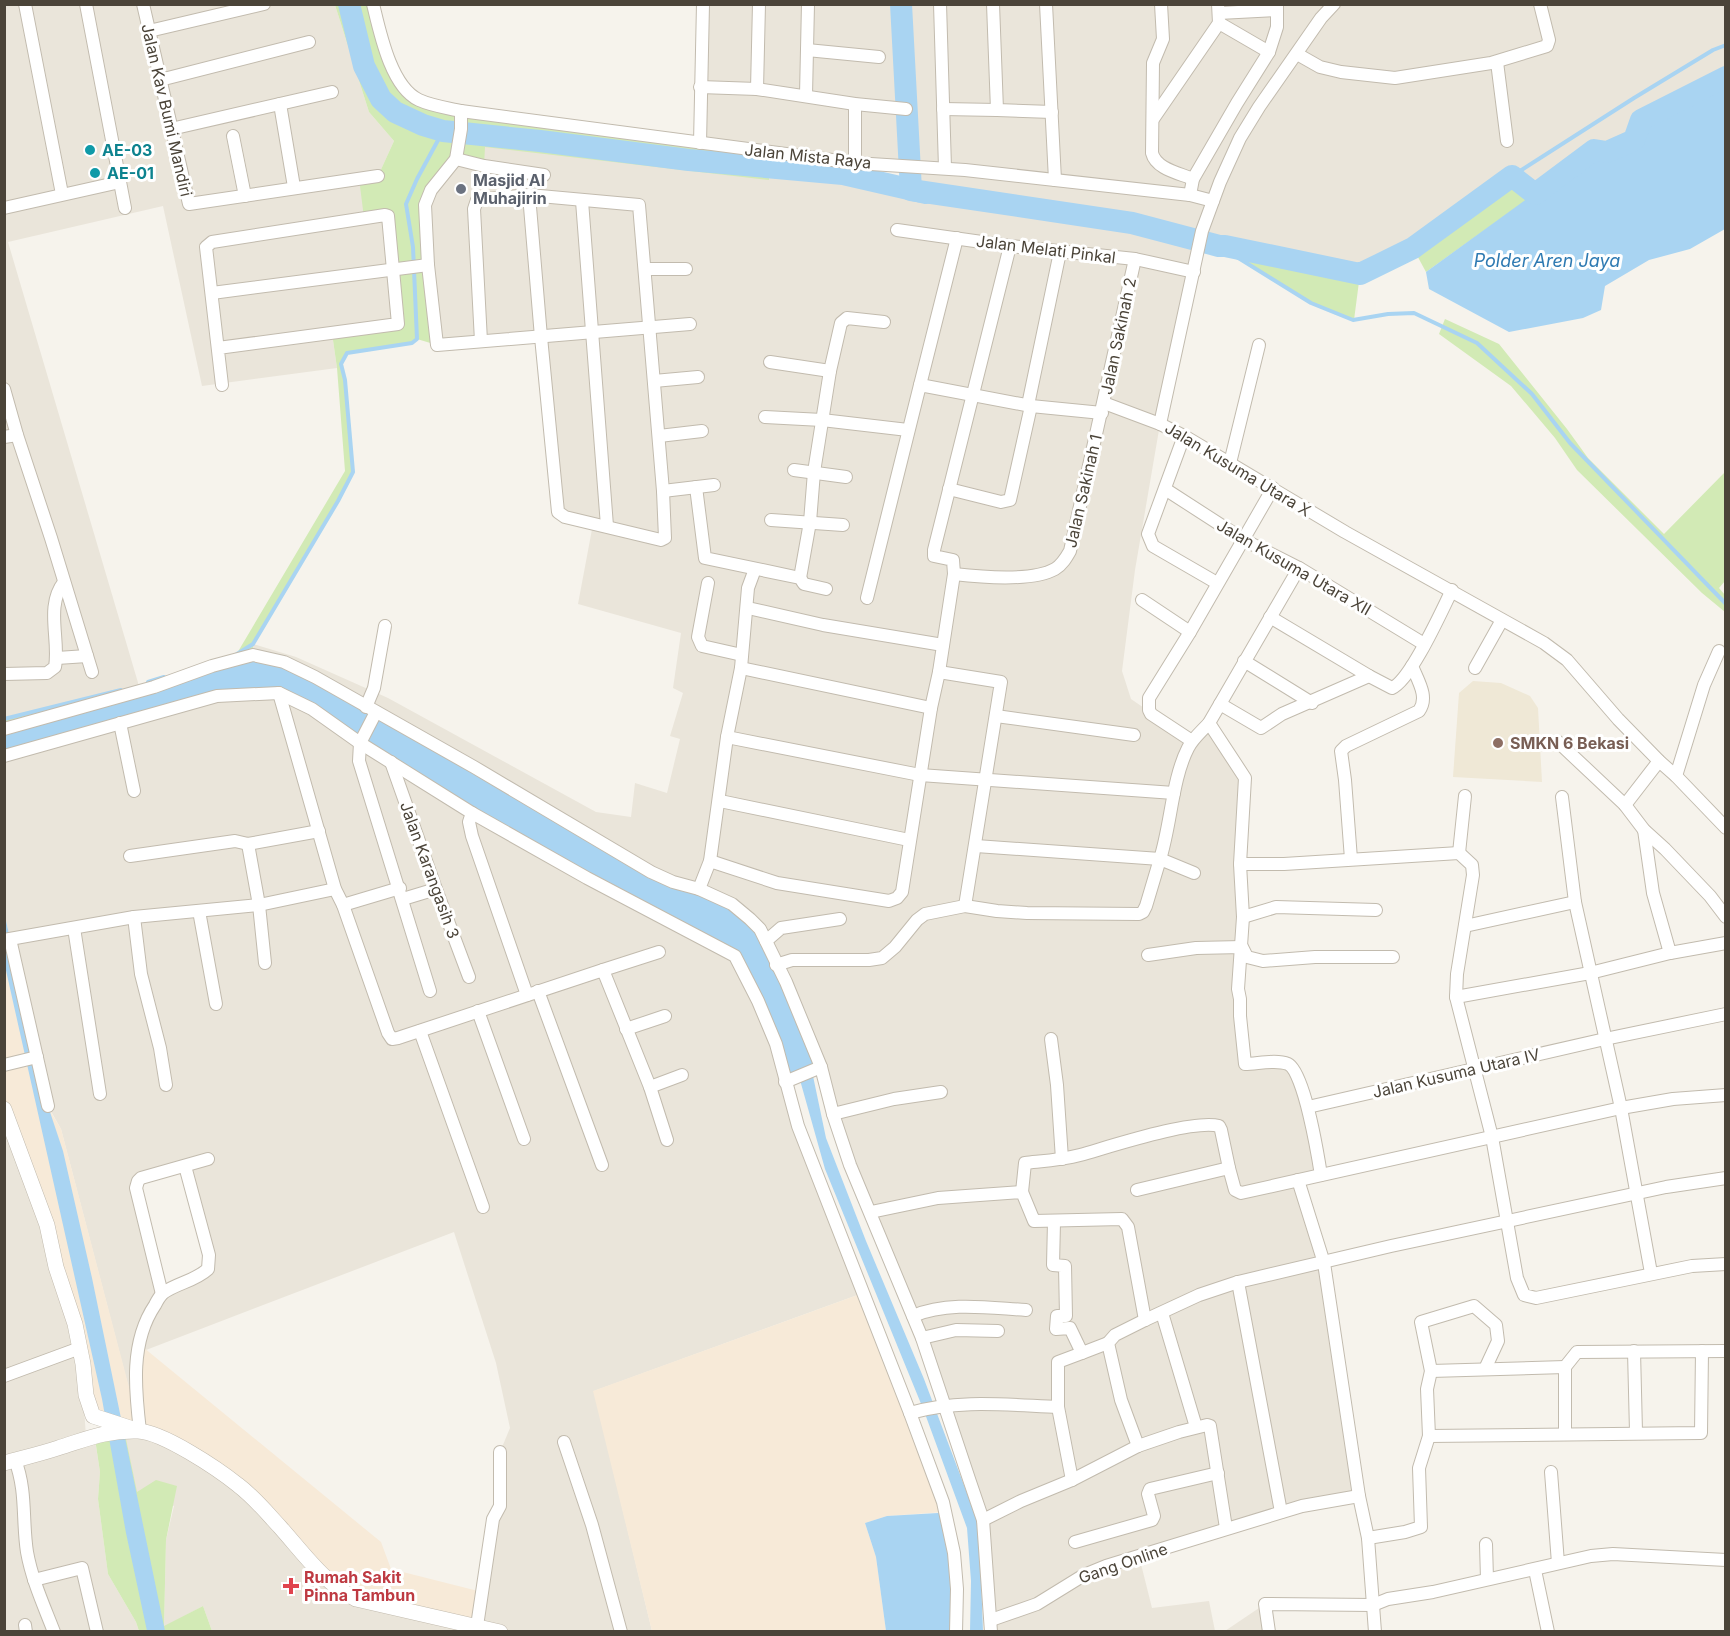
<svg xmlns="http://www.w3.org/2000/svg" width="1730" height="1636" font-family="Inter,sans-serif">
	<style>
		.residential { fill: #eae5da; fill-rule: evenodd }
		.commercial { fill: #f7ead8 }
		.education { fill: #efe8d6 }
		.green { fill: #d2eab5 }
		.water { fill: #a9d4f2 }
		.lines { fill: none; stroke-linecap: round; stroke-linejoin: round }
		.stream { stroke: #a9d4f2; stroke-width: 4 }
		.river { stroke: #a9d4f2; stroke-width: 22 }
		.minor-casing { stroke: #c2bbae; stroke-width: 14 }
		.tertiary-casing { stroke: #c2bbae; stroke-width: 16 }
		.minor { stroke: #fff; stroke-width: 12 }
		.tertiary { stroke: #fff; stroke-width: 15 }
		.culture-dot { fill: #0f9aa8; stroke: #fff; stroke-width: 2 }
		.worship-dot { fill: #6b7280; stroke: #fff; stroke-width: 2 }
		.education-dot { fill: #8d6e63; stroke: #fff; stroke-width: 2 }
		.health-dot { fill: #e0444e; stroke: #fff; stroke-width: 2 }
		.labels { text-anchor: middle; stroke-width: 6; stroke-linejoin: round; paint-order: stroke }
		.street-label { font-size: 16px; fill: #4b4439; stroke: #fff }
		.culture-label { font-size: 16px; font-weight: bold; fill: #0d838f; stroke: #fff; text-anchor: start }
		.worship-label { font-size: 16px; font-weight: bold; fill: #5b616d; stroke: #fff; text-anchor: start }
		.education-label { font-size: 16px; font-weight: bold; fill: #785e54; stroke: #fff; text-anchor: start }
		.health-label { font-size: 16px; font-weight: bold; fill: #be3a42; stroke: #fff; text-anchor: start }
		.water-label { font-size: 18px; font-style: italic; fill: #2e7ab2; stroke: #fff }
	</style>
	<rect width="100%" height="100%" fill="#f6f3ec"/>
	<!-- residential -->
	<g class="residential">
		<path d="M5,5H335L369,112L394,141L378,176L399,321L332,333L337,368L202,386L163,206L8,242L139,686L5,719Z"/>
		<path d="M703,5H1725V77L1642,120L1634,140L1607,152L1594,150L1535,194L1512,176L1413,248L1360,274L1201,242L1160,424L1135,570L1122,671L1131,699L1192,741L1209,723L1245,778L1242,947L1245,1064H1290L1321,1175L1299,1180L1324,1263L1359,1496L1139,1556L1152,1608L1209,1601L1215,1631H991L983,1520L871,1212L826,1082L673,882L253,655V644L296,657L388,698L596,812L631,817L635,783L667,793L680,739L670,736L683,693L673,688L681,633L578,604L593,524L562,516L541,337L437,345L425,205L456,159L485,146L769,179L770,167L843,174L911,190L910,166L700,143Z"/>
		<path d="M279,693L735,956L785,1082L863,1293L594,1391L652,1631H212L203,1606L164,1627L166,1540L174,1506L137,1493L95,1440L100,1472L98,1499L108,1574L136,1622L139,1631H5L4,1128H10L80,1348L86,1437L140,1431L61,1129L48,1106L10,939L4,912L5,756L217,696ZM185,1166L208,1269L162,1293L138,1181ZM454,1232L496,1363L510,1428L500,1452L493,1519L477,1625L140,1431L138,1343L146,1350Z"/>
		<path d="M1265,1604L1269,1631H1225Z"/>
	</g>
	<!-- commercial -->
	<g class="commercial">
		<path d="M4,912L47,1106L61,1129L139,1425L138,1343L381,1542L391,1569L482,1592L477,1626L357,1599L195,1457L93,1416L83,1363L5,1109Z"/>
		<path d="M863,1293L943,1512L887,1516L865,1523L876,1557L886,1631H652L593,1391Z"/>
	</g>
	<!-- education -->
	<path class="education" d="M1473,681L1501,683L1530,696L1538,708L1542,782L1453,777L1459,693Z"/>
	<!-- green -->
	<g class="green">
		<path d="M335,5H373L385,49L418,100L769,152V180L485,147L484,166L456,159L425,205L437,345L417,339L412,343L347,353L341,364L345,380L353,472L338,501L253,644V655L5,729V719L139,686L236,655L345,471L337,368L332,333L396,325L389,218H364L359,178L378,176L394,141L369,112Z"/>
		<path d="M1512,176L1535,194L1426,272L1413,248Z"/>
		<path d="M1203,232L1225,246L1360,274L1354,320L1311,303L1223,250L1202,252Z"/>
		<path d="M1445,319L1499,344L1567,429L1588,458L1664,534L1725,472V581L1719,588L1725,595V612L1702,593L1577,470L1555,438L1511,386L1439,334Z"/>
		<path d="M95,1439H126L137,1492L156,1480L177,1486L166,1540L164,1626L203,1606L212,1631H139L136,1622L108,1574L98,1499L100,1472Z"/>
	</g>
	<!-- water -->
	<g class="water">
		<path d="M1725,77V229L1690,249L1649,260L1605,286L1601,310L1583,318L1509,332L1429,289L1426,272L1594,150L1607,152L1634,140L1641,120Z"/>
		<path d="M252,655L284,662L611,850L750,919L821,1067L785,1082L735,956L572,869L312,709L252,693L5,756V729Z"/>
		<path d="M4,912L48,1106L63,1151L92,1278L165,1631H147L126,1533L102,1399L5,966Z"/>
		<path d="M813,1076L826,1138L866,1241L924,1379L979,1525L983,1631H970L971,1581L967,1528L924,1411L825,1169L800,1080Z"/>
		<path d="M944,1509L956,1631H886L876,1557L865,1523L887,1516L938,1513L943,1512Z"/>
	</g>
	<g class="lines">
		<!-- stream -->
		<g class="stream">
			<path d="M1726,45L1713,50L1634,98L1512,176L1413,248L1360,274L1225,246H1219L1311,303L1353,320L1388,314L1414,313L1477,343L1532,394L1570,443L1726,604"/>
			<path d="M237,654L253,644L338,501L353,472L345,380L341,364L347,353L412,343L417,339L413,247L406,204L417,179L443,131"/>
			<path d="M148,682L164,677"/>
			<path d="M4,719L121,690"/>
		</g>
		<!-- river -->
		<g class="river">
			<path d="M349,4L364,66L381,99L395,112L423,125L443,131L540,141L689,160L843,174L926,193"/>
			<path d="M901,4L911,190L1132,223L1219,246H1225L1360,274L1413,248L1512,176L1535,194L1594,150L1607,152L1634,140L1641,120L1726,77"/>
		</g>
		<defs>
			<g id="minor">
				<path d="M25,4L62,194"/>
				<path d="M86,4L125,208"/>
				<path d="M143,4L189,204L378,176"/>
				<path d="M373,4C380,33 391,87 419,100C432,106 448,108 461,111L855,163L965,170L1190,195L1213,201"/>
				<path d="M940,4L945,168"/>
				<path d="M993,4L997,110L1052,112"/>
				<path d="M1046,4L1055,180"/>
				<path d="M1161,4L1163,39L1153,63L1152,153C1156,169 1179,173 1193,179"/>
				<path d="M1219,13L1277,10"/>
				<path d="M1219,23L1269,52"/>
				<path d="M149,31L264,4"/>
				<path d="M807,50L879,57"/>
				<path d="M1297,54L1320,67L1341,72L1395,78L1491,63L1547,46L1549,40L1540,4"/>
				<path d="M1497,62L1507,141"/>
				<path d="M160,80L309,42"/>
				<path d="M700,87L757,89L855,104L906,109"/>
				<path d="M757,89L759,4"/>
				<path d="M806,95L808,4"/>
				<path d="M280,104L294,187"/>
				<path d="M943,109L997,110"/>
				<path d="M461,111V129L456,159L431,190L425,205L428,265L437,345L690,324"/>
				<path d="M1153,119L1219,23L1218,4"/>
				<path d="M171,129L332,92"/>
				<path d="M233,136L245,196"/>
				<path d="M700,143L703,4"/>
				<path d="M456,159L484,166L544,175"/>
				<path d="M855,163V104"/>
				<path d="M1190,195L1193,179L1237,103L1269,52L1277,27V4"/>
				<path d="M582,201L607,526"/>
				<path d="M4,208L120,182"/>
				<path d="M897,230L1010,246L1135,259L1194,272"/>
				<path d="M645,269H686"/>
				<path d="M212,293L428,265"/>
				<path d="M481,341L474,209L477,200L529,195L639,205L663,491L665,538L661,540L565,517L558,512L541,337L529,195"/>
				<path d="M218,348L398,324L388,216L385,215L212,242L206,247L222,385"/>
				<path d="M770,362L830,371"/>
				<path d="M654,381L698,377"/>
				<path d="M920,385L957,238"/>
				<path d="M4,389L17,435L51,538L92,672"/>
				<path d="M1104,403L1160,424L1184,436L1345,532L1544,643L1567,660L1618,719L1659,761L1676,776L1726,828"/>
				<path d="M1028,405L1060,252"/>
				<path d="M765,417L822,420L908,430"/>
				<path d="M1160,424L1202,231L1220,182L1240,138L1259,107L1321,18L1334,4"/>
				<path d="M659,436L702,431"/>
				<path d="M1184,436L1148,534L1153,546L1217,583"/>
				<path d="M4,437L17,435"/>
				<path d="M1230,463L1259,345"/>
				<path d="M794,470L846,477"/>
				<path d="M696,487L705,558L800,578L804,584L826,589"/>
				<path d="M949,489L1001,502L1010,500L1031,406"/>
				<path d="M1165,489L1244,540L1299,568L1424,644"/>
				<path d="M663,491L714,485"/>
				<path d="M771,520L843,525"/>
				<path d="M954,574C980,577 1032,582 1055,569C1062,565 1066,558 1070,551L1135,259"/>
				<path d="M800,578L810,522L814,472L830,371L841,323L847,318L884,322"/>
				<path d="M708,583L698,637L702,646L742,655"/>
				<path d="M867,598L920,385L1031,406L1102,413"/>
				<path d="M1142,600L1190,632"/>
				<path d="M748,608L823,625L943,645"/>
				<path d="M1270,617L1369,676L1392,688C1411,680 1442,610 1452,590"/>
				<path d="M57,658L87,656"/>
				<path d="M1244,661L1312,703"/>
				<path d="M741,668L931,708"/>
				<path d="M1475,668L1502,620"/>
				<path d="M939,672L1001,682L965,906"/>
				<path d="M4,674L47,673L55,667C60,640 45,606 64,582"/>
				<path d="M279,693L335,889L343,905L388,1033L392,1039L398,1038L603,970L650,1087L667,1140"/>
				<path d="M1220,704L1261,728L1282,714L1369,676"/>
				<path d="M366,707L374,688L385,626"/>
				<path d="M376,712L360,743L359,761L430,991"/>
				<path d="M996,716L1134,735"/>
				<path d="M120,723L134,791"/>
				<path d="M1209,723L1245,778L1240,864L1243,917L1238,989L1240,999V1016L1245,1064C1257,1064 1276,1059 1288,1064C1304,1071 1318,1156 1321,1175"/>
				<path d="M4,729L154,687L212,666L253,655L284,662L315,677L474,767L651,872L673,882L699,889L732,904L750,919L760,929L786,982L821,1067L833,1114L850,1165L922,1338L969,1479L983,1520L991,1632"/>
				<path d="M727,737L920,775L1174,793"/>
				<path d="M1192,741L1151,714L1149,710V698L1190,632L1273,488"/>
				<path d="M1557,741L1625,805L1644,830L1665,849L1710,896L1726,917"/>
				<path d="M4,756L217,696L279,693L312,709L360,743L472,813L587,878L735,956L758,1001L776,1044L798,1126L910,1413L943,1502L954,1553L957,1589L956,1632"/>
				<path d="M391,762L436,889L469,977"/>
				<path d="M1676,776L1704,685L1719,651"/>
				<path d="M1562,797L1575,902L1621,1108L1651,1273"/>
				<path d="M720,801L909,840"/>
				<path d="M1625,805L1659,761"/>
				<path d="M472,813L469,822L472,836L527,995"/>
				<path d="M1644,830L1653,893L1670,953"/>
				<path d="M248,844L259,905L265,963"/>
				<path d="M976,846L1160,859C1171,825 1172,779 1188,748C1193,738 1202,731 1209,723L1299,568"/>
				<path d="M1459,853L1465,796"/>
				<path d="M130,856L235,841L248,844L319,831"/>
				<path d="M1351,859L1345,780L1341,751L1346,746L1419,711C1429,697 1418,681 1412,666"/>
				<path d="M710,861L777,883L889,901L897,898L902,892L931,708L939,672L954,574L953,560L934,556V550L1010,246"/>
				<path d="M1240,864H1284L1459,853L1472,865L1473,875L1457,974L1456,997L1492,1137L1517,1278L1524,1295L1536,1298L1692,1266L1726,1264"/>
				<path d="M699,889L710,861L727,737L741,668L748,588L755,569"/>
				<path d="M403,899L436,889"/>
				<path d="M343,905L400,888"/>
				<path d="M199,911L216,1004"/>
				<path d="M134,917L141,974L160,1048L166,1085"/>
				<path d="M1243,917L1276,907L1376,910"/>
				<path d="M1465,926L1575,902"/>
				<path d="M74,928L100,1094"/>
				<path d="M10,939L48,1106"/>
				<path d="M4,940L134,917L259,905L335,889"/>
				<path d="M766,941L781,928L840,919"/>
				<path d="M1148,955L1196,948L1242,947L1247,957L1263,961L1315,957H1393"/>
				<path d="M776,965L792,960H869L882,958L895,947L917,920L925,914L965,906L997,911L1027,913L1139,914L1143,912L1146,906L1160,859L1194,873"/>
				<path d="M603,970L659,952"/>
				<path d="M538,991L602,1165"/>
				<path d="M1456,997L1590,973L1670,953L1726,943"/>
				<path d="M478,1011L524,1139"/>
				<path d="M626,1029L665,1016"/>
				<path d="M420,1031L483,1207"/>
				<path d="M1051,1039L1057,1085L1062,1159"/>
				<path d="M4,1065L37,1057"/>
				<path d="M785,1082L821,1067"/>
				<path d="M650,1087L682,1075"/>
				<path d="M1308,1107L1605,1039L1726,1014"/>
				<path d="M833,1114L894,1099L941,1092"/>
				<path d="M1298,1180L1324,1263L1359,1496L1368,1538L1375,1632"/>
				<path d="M1137,1190L1229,1168L1235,1190L1241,1193L1621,1108L1673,1099L1726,1095"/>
				<path d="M1022,1192L1025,1163C1043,1161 1062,1160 1080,1155C1109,1147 1193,1119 1219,1126L1221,1130L1229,1168"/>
				<path d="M871,1212L938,1198L1022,1192L1034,1221L1122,1219L1128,1227L1145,1320"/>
				<path d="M1054,1222L1053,1265L1065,1266L1066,1316H1057L1056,1329L1070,1328L1082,1353L1108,1343"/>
				<path d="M1238,1282L1281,1512"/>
				<path d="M162,1294L136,1188L138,1181L141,1178L208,1159"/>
				<path d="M1162,1313L1196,1427"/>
				<path d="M913,1316C948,1301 990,1308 1026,1310"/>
				<path d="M922,1338L956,1330L998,1331"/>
				<path d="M1634,1351L1636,1432"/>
				<path d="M1431,1371L1565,1367"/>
				<path d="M4,1376L80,1348"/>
				<path d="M1058,1407L1072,1480"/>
				<path d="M910,1413C958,1399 1008,1405 1058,1407V1362L1082,1353"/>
				<path d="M140,1431C135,1389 130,1342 155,1305C157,1301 160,1296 163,1293C177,1283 195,1281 208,1269L209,1255L185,1166"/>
				<path d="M1565,1434V1367L1577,1352L1726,1351"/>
				<path d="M1429,1436L1701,1433L1702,1351"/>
				<path d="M564,1442L592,1525L621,1632"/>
				<path d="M1138,1446L1121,1400L1108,1343L1115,1335L1145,1320L1199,1295L1238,1282L1391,1246L1666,1187L1726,1178"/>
				<path d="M15,1460C27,1491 22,1520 27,1552C32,1580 44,1606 54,1632"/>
				<path d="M1551,1472L1558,1563"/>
				<path d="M983,1520L1021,1501L1072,1480L1138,1446L1179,1432L1207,1425L1210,1426L1226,1528"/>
				<path d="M1368,1538L1405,1532L1421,1527L1419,1468L1429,1436L1427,1389L1431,1371L1421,1322L1474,1306L1496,1325L1498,1341L1485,1369"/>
				<path d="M1075,1542L1152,1520L1154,1516L1148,1494L1150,1489L1218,1473"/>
				<path d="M1486,1544L1487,1579"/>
				<path d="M1535,1570L1548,1632"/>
				<path d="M34,1580L82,1568L97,1632"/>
				<path d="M991,1620L1037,1604L1084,1575L1106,1566L1302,1506L1359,1496"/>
				<path d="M25,1625L26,1632"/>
				<path d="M477,1626L493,1519L500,1506V1452"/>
				<path d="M1269,1632L1265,1604L1373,1605L1388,1599L1433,1592L1591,1556L1613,1554L1726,1560"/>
			</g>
			<g id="tertiary">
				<path d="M4,1109L47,1225L56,1267L75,1324L83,1364L86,1395L93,1416L130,1428"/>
				<path d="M4,1463C22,1458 40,1454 58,1448C87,1439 106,1430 138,1431C163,1432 218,1469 238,1485C254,1497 267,1513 280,1527C304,1554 324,1583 356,1599L500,1632"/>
			</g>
		</defs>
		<!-- minor casing -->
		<use href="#minor" class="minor-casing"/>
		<!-- tertiary casing -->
		<use href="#tertiary" class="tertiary-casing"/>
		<!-- minor -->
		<use href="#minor" class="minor"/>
		<!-- tertiary -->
		<use href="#tertiary" class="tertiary"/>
	</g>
	<!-- markers -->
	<g class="culture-dot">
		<circle cx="90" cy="150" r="6"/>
		<circle cx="95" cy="173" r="6"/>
	</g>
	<circle class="worship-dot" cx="461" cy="189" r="6"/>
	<circle class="education-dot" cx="1498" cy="743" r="6"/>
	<path class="health-dot" d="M288 1577h6v6h6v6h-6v6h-6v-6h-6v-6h6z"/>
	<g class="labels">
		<!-- street labels -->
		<g class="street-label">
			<text transform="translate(167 110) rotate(77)" y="6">Jalan Kav Bumi Mandiri</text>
			<text transform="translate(808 156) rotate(6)" y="6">Jalan Mista Raya</text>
			<text transform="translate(1046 249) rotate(7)" y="6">Jalan Melati Pinkal</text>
			<text transform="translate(1118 336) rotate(-78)" y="6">Jalan Sakinah 2</text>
			<text transform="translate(1238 469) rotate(31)" y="6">Jalan Kusuma Utara X</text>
			<text transform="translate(1083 491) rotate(-77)" y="6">Jalan Sakinah 1</text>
			<text transform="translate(1294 567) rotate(30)" y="6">Jalan Kusuma Utara XII</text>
			<text transform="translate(430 870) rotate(70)" y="6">Jalan Karangasih 3</text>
			<text transform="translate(1456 1073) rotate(-13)" y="6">Jalan Kusuma Utara IV</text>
			<text transform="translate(1123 1563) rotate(-19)" y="6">Gang Online</text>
		</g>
		<!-- culture labels -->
		<g class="culture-label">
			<text x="102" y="156">AE-03</text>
			<text x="107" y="179">AE-01</text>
		</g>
		<!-- worship labels -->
		<g class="worship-label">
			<text x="473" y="186">Masjid Al<tspan x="473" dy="18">Muhajirin</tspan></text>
		</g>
		<!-- education labels -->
		<g class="education-label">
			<text x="1510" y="749">SMKN 6 Bekasi</text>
		</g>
		<!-- health labels -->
		<g class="health-label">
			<text x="304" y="1583">Rumah Sakit<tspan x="304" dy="18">Pinna Tambun</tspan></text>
		</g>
		<!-- water labels -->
		<g class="water-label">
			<text x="1547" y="267">Polder Aren Jaya</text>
		</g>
	</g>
	<!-- border -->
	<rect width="1730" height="1636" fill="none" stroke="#4b4439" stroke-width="12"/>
</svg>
